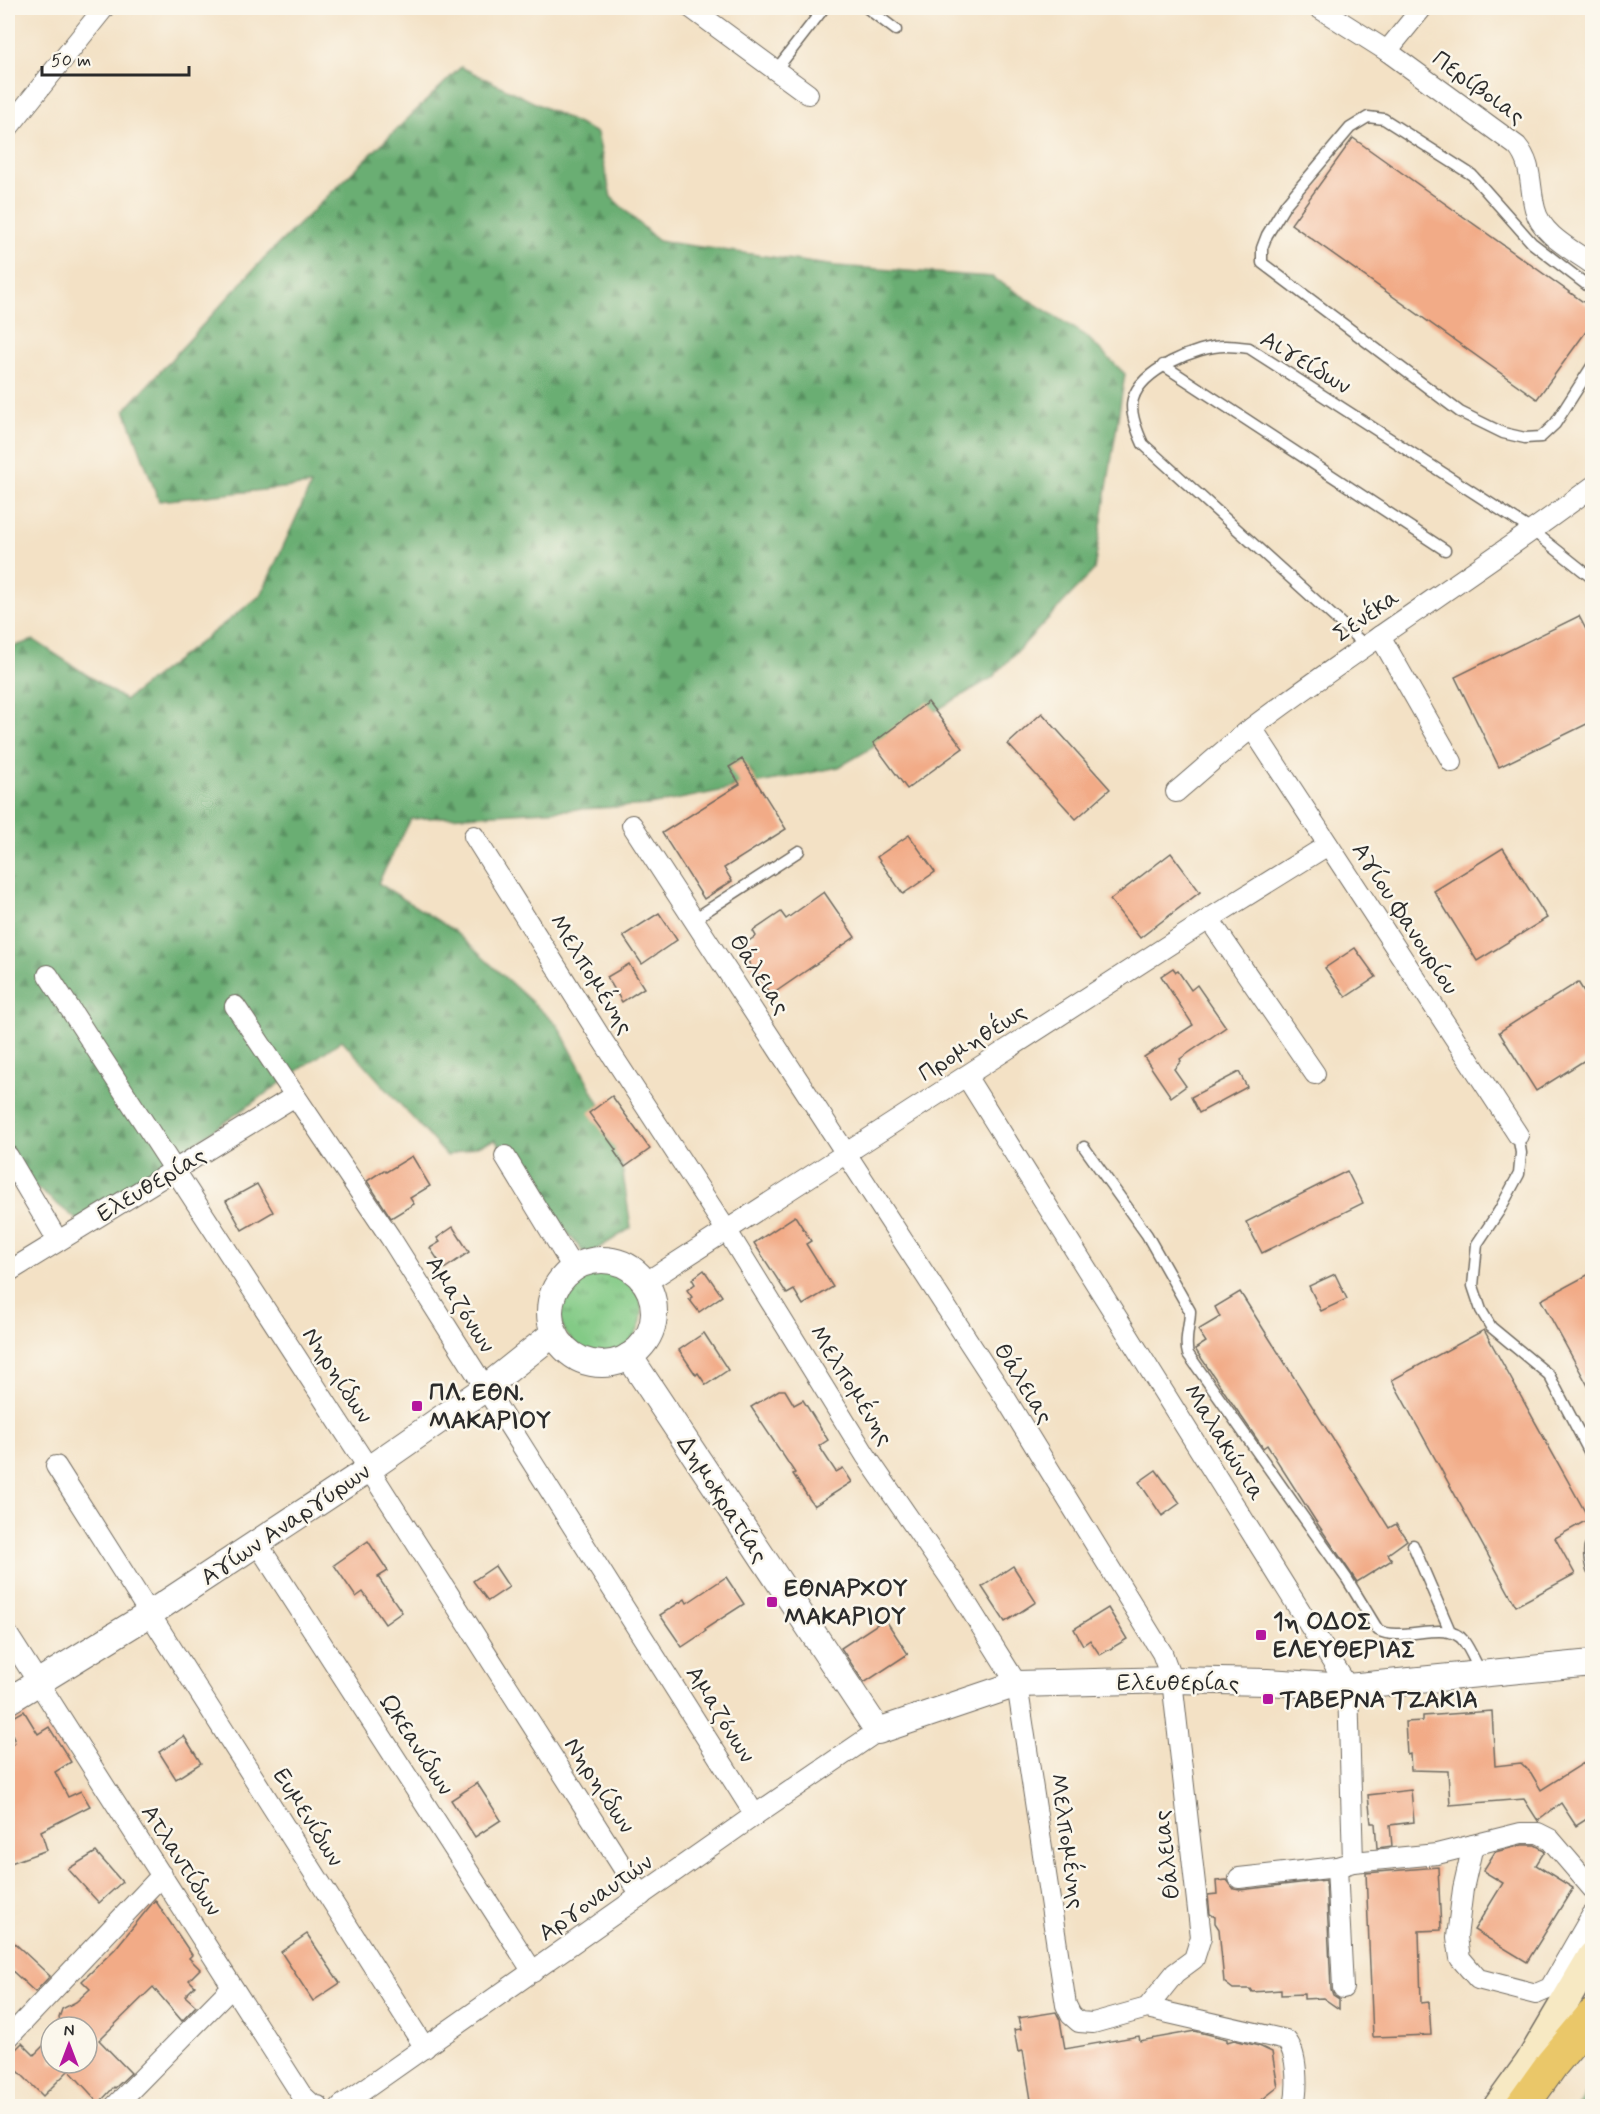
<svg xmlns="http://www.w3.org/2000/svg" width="1600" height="2114" font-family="Mynerve,sans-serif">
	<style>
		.grass { fill: url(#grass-dots); stroke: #577a58; stroke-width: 1.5 }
		.forest { fill: url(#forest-firs); stroke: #4a6c4f; stroke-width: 1.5 }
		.park { fill: url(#park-tufts); stroke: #577a58; stroke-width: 1.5 }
		.building { fill: #f2ab87 }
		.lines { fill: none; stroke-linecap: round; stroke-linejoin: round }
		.service-casing { stroke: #716b61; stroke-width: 13 }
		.minor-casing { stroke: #716b61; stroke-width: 22 }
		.tertiary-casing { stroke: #716b61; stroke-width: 28 }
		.secondary-casing { stroke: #716b61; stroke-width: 31 }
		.motorway-casing { stroke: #716b61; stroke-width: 35 }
		.service { stroke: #fff; stroke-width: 10 }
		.minor { stroke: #fff; stroke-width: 20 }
		.tertiary { stroke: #fff; stroke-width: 26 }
		.secondary { stroke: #f7e9c3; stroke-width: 28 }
		.motorway { stroke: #eac769; stroke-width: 33 }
		.poi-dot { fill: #b5179e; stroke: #fbf7ec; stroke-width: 2 }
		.labels { text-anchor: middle; stroke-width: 5; stroke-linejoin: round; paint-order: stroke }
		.street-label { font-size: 24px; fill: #2b2b2b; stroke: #fbf7ec }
		.poi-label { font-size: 24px; font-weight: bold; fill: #2b2b2b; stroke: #fbf7ec; text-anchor: start }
	</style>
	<defs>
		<pattern id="grass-dots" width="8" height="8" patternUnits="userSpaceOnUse" patternTransform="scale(1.5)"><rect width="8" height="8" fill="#83ca86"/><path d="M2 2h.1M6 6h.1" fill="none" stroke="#6ba46e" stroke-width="1.8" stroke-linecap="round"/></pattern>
		<pattern id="forest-firs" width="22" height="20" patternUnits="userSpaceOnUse" patternTransform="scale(1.5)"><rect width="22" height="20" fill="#6aae73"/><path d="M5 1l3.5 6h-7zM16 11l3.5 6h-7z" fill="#578e5f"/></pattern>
		<pattern id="park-tufts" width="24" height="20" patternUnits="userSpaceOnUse" patternTransform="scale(1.5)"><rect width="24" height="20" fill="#83ca86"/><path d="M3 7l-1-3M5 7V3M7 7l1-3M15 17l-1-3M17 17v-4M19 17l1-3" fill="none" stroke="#6ba46e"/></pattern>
	</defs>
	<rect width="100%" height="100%" fill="#fbf7ec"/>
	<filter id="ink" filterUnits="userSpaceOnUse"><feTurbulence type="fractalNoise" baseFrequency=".0167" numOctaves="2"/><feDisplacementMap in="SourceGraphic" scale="12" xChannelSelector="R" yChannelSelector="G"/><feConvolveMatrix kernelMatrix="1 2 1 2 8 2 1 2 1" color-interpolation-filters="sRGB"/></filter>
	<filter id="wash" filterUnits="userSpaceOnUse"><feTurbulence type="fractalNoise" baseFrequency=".008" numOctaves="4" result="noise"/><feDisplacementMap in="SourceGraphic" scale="24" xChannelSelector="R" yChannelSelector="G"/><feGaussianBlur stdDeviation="1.35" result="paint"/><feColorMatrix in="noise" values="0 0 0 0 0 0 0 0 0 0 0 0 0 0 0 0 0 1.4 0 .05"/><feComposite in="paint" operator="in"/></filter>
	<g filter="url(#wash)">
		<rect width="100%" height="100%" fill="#f3e1c5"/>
		<!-- grass -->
		<path class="grass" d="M1592,2084V2103L1591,2106H1579Z"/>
		<!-- forest -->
		<path class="forest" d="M461,67L597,133L611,197L658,241L836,266L992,277L1085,335L1125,374L1094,570L992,678L839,767L650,805L411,819L378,883L453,930L558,1026L611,1126L620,1154L631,1228L586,1256L495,1140L447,1156L342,1040L81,1223L8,1165V648L34,640L125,700L261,595L311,485L159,501L125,410L264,258Z"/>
		<!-- park -->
		<circle class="park" cx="601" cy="1312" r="41"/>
		<g id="blocks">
			<!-- building -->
			<g class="building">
				<path d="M1353,138L1593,309V322L1537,399L1291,224Z"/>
				<path d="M1579,616L1593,643V721L1499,767L1455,677Z"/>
				<path d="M928,702L963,748L907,789L873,743Z"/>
				<path d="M1042,713L1110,789L1076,819L1008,744Z"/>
				<path d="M742,759L786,829L724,868L732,881L704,899L662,833L740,784L729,767Z"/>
				<path d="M909,835L935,872L903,894L877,857Z"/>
				<path d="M1503,848L1547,918L1477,961L1434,891Z"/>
				<path d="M1171,853L1200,892L1140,938L1110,900Z"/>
				<path d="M824,892L855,937L771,995L747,960L744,944L756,936L753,931L781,912L786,919Z"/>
				<path d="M659,913L677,940L642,964L623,936Z"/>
				<path d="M1355,948L1376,977L1346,997L1325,968Z"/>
				<path d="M629,964L644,988L622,1002L607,977Z"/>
				<path d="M1173,968L1176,972L1178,971L1191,990L1197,985L1226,1027L1180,1059L1181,1061L1174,1069L1186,1086L1171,1097L1144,1057L1193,1025L1161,976Z"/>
				<path d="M1578,982L1593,1006V1055L1536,1091L1499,1032Z"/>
				<path d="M1239,1072L1247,1087L1199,1113L1191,1097Z"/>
				<path d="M612,1096L650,1149L625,1167L614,1151L616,1150L589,1113Z"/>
				<path d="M412,1156L430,1186L410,1198L414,1204L391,1218L367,1181L384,1170L386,1172Z"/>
				<path d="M1347,1171L1363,1203L1262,1253L1246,1222Z"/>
				<path d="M257,1184L273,1212L242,1230L226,1201Z"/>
				<path d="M795,1216L811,1241L806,1244L833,1287L803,1305L794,1290L787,1294L754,1243Z"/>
				<path d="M453,1227L469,1252L444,1269L430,1248L440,1242L437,1238Z"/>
				<path d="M704,1270L722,1296L699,1312L689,1299L692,1297L687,1290L695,1284L692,1279Z"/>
				<path d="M1593,1272V1395L1541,1300Z"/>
				<path d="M1335,1274L1347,1299L1321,1311L1309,1286Z"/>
				<path d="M1240,1292L1389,1528L1396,1524L1407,1540L1388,1554L1392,1560L1357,1582L1315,1520L1267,1445L1263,1448L1195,1349L1206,1342L1198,1330L1220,1317L1215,1307Z"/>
				<path d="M1484,1330L1589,1519L1555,1538L1575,1574L1516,1606L1392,1380Z"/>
				<path d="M704,1333L728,1370L706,1385L698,1373L696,1375L679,1350Z"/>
				<path d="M779,1390H785L794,1405L803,1400L828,1440L819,1446L836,1472L843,1468L852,1482L814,1506L793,1474L795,1473L751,1407Z"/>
				<path d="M1156,1470L1180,1503L1162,1516L1139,1482Z"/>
				<path d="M368,1541L388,1571L378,1577L402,1612L385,1624L363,1592L356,1597L334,1565Z"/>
				<path d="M495,1566L509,1587L488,1601L473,1581Z"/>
				<path d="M1013,1566L1036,1602L1005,1622L982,1587Z"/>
				<path d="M726,1577L744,1604L705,1629L706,1631L682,1647L660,1615L685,1599L687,1603Z"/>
				<path d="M1108,1608L1127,1639L1100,1655L1090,1640L1083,1645L1074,1629Z"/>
				<path d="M885,1619L908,1654L864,1683L841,1648Z"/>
				<path d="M24,1711L38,1734L49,1727L71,1762L55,1772L68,1797L81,1791L90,1806L41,1831L47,1850L8,1864V1746L15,1743L8,1720Z"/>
				<path d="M1492,1711L1495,1766L1521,1763L1531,1773L1541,1790L1593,1757V1815L1576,1826L1561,1803L1538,1821L1524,1799L1450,1805L1448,1771L1411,1770L1410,1754L1407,1755L1405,1722L1423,1721V1716Z"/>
				<path d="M184,1736L201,1763L176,1779L159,1752Z"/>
				<path d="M477,1783L501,1820L475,1837L451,1800Z"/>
				<path d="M1411,1790L1414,1822L1390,1825L1392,1846L1377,1848L1375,1823H1371L1368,1795Z"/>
				<path d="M1522,1845H1535L1542,1849L1545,1851L1536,1865L1573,1888L1527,1962L1474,1930L1503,1883L1483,1871L1495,1852Z"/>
				<path d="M96,1852L122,1882L99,1903L68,1869Z"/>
				<path d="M1438,1867L1441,1930L1419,1931L1421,2003L1429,2002L1431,2035L1373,2037L1366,1873Z"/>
				<path d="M1227,1880L1234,1889L1240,1890L1326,1880L1331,1989L1333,1995L1339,1999V2009L1323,1998L1304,1999V1994L1281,1995V1990L1252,1992L1250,1989H1233L1224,1982L1219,1929L1215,1923V1917L1210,1914L1208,1895L1217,1894L1216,1881Z"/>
				<path d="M155,1900L192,1955L189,1958L200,1969L189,1980L195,1986L185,1996L196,2006L182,2021L153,1987L99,2040L131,2073L115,2088L114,2087L99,2103L69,2070L43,2096L8,2061V2057L22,2043L34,2055L51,2038V2063H87V2027H62L59,2018L62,2009L76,2002L90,1989L82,1981L115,1949Z"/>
				<path d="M307,1934L340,1983L313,2001L281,1952Z"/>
				<path d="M8,1937L50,1976L35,1992L8,1967Z"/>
				<path d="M1056,2012L1060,2020L1065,2049L1139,2036L1140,2041L1195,2031L1227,2039V2042L1234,2040L1259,2046L1272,2052L1278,2087L1254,2106H1032L1023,2051L1018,2052L1014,2030L1021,2029L1018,2018Z"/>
			</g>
		</g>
	</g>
	<g filter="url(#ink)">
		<use href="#blocks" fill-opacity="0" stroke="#716b61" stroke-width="1.5"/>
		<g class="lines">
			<defs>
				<g id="service">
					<path d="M867,8L896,30"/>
					<path d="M776,70L824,8"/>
					<path d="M1592,289L1532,243L1472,175L1384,119L1368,117L1350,128L1286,204L1267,235L1262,248V263L1460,412L1503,433L1525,438L1541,437L1555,424L1592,366"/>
					<path d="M1163,365L1445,550"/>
					<path d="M1366,646L1143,444C1138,433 1129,412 1133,399C1141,370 1197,346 1225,346C1233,346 1241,347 1249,348L1533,531L1592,578"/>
					<path d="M694,919L799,851"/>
					<path d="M1518,1135L1521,1153L1519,1174L1499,1211L1477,1244L1473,1286L1481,1310L1491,1327L1549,1375L1592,1457"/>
					<path d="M1084,1147L1147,1235L1190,1311C1190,1326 1184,1340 1188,1354L1347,1579L1378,1630C1402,1643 1446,1619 1463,1640C1470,1649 1475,1662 1481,1673"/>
					<path d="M1592,1543C1587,1550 1590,1562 1592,1570"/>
					<path d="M1413,1545L1450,1631"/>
				</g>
				<g id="minor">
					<path d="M691,8L808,94"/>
					<path d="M1319,8L1387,51L1517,146C1533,165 1529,186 1535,209C1541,235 1573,250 1592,264"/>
					<path d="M1387,51L1422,8"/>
					<path d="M8,128L104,8"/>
					<path d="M1380,636L1452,762"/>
					<path d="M1252,728L1518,1135"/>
					<path d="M1176,792C1201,771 1226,748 1253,727C1363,644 1481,570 1592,487"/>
					<path d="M632,825L1006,1399L1162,1653L1172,1680L1201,1937L1194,1959L1175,1973L1147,2008"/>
					<path d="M474,836L601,1038L727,1231L866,1456L957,1588L1017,1684L1066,2005L1071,2015L1079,2022L1093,2023L1147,2008L1286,2040C1298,2053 1298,2089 1294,2106"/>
					<path d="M1209,919L1315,1074"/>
					<path d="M48,975L369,1469L641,1896"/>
					<path d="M235,1006L390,1237L755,1815"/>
					<path d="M966,1076L1348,1687L1353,1862"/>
					<path d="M8,1156L58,1241"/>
					<path d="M505,1156L573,1268"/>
					<path d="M8,1272L295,1096"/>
					<path d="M645,1283L1209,919L1328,845"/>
					<path d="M56,1466L425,2048"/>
					<path d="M257,1543L533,1972"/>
					<path d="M8,1635L301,2094L314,2106H318"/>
					<path d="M1473,1845L1463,1889L1457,1937L1460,1958L1478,1979L1536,1994L1550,1988L1592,1915"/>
					<path d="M1337,1867L1353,1862L1437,1854L1521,1833H1538L1550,1839L1592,1888"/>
					<path d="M1239,1878L1337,1867L1343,1988"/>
					<path d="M8,2038L162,1875"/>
					<path d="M115,2106L232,1987"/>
					<path d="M341,2106L755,1815L878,1731"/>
				</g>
				<g id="tertiary">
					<circle cx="602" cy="1312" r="52"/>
					<path d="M629,1356L878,1731L1017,1684L1172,1680L1267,1682L1348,1687L1592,1663"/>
					<path d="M8,1701L151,1613L369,1469L484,1389L553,1334"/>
				</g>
				<path id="secondary" d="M1498,2106L1529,2063L1592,1956"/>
				<path id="motorway" d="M1522,2106L1552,2064L1592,2016"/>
			</defs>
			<!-- service casing -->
			<use href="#service" class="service-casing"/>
			<!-- minor casing -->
			<use href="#minor" class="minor-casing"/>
			<!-- tertiary casing -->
			<use href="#tertiary" class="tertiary-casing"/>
			<!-- secondary casing -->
			<use href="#secondary" class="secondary-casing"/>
			<!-- motorway casing -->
			<use href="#motorway" class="motorway-casing"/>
			<!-- service -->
			<use href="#service" class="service"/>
			<!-- minor -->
			<use href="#minor" class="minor"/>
			<!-- tertiary -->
			<use href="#tertiary" class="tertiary"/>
			<!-- secondary -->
			<use href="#secondary" class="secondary"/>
			<!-- motorway -->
			<use href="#motorway" class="motorway"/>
		</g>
	</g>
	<!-- markers -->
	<g class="poi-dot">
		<rect x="411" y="1400" width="12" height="12" rx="3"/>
		<rect x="766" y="1596" width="12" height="12" rx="3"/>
		<rect x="1255" y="1629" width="12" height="12" rx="3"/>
		<rect x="1262" y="1693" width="12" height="12" rx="3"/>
	</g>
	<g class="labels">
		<!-- street labels -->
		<g class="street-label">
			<text transform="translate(1479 87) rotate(36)" y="8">Περίβοιας</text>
			<text transform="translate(1306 362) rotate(31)" y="8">Αιγείδων</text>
			<text transform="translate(1366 615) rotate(-35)" y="8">Σενέκα</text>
			<text transform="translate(1406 918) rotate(57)" y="8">Αγίου Φανουρίου</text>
			<text transform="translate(592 974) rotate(58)" y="8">Μελπομένης</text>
			<text transform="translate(760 974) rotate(57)" y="8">Θάλειας</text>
			<text transform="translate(972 1042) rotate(-33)" y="8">Προμηθέως</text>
			<text transform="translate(151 1184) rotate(-31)" y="8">Ελευθερίας</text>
			<text transform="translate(461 1304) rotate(58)" y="8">Αμαζόνων</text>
			<text transform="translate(338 1375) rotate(57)" y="8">Νηρηίδων</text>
			<text transform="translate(1024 1383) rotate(58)" y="8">Θάλειας</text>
			<text transform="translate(852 1385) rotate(58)" y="8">Μελπομένης</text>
			<text transform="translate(1225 1442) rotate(58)" y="8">Μαλακώντα</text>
			<text transform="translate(723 1499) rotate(57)" y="8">Δημοκρατίας</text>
			<text transform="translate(285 1524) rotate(-34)" y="8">Αγίων Αναργύρων</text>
			<text x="1178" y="1690">Ελευθερίας</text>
			<text transform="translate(721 1714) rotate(58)" y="8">Αμαζόνων</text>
			<text transform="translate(417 1744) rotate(57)" y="8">Ωκεανίδων</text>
			<text transform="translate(600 1785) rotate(57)" y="8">Νηρηίδων</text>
			<text transform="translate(309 1817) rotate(58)" y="8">Ευμενίδων</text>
			<text transform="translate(1068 1841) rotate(82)" y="8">Μελπομένης</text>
			<text transform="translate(1166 1855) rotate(-97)" y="8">Θάλειας</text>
			<text transform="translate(182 1860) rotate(57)" y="8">Ατλαντίδων</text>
			<text transform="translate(595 1897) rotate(-35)" y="8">Αργοναυτών</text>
		</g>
		<!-- poi labels -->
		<g class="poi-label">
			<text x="429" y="1400">ΠΛ. ΕΘΝ.<tspan x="429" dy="28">ΜΑΚΑΡΙΟΥ</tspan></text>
			<text x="784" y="1596">ΕΘΝΑΡΧΟΥ<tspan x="784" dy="28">ΜΑΚΑΡΙΟΥ</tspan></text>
			<text x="1273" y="1629">1η ΟΔΟΣ<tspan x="1273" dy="28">ΕΛΕΥΘΕΡΙΑΣ</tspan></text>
			<text x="1280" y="1707">ΤΑΒΕΡΝΑ ΤΖΑΚΙΑ</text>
		</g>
	</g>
	<!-- margin -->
	<rect width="1600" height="2114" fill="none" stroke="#fbf7ec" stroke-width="30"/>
	<!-- north arrow -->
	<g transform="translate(69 2045)"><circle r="28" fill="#fbf7ec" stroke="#a8a59f" stroke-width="1.5"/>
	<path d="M0-4.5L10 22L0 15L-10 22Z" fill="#b5179e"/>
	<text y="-9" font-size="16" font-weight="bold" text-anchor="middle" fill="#2b2b2b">N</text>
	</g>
	<!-- scale -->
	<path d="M42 66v9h147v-9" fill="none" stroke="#2b2b2b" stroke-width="3"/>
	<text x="51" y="66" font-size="18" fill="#2b2b2b" stroke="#fbf7ec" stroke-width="4.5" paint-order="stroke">50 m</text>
</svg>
